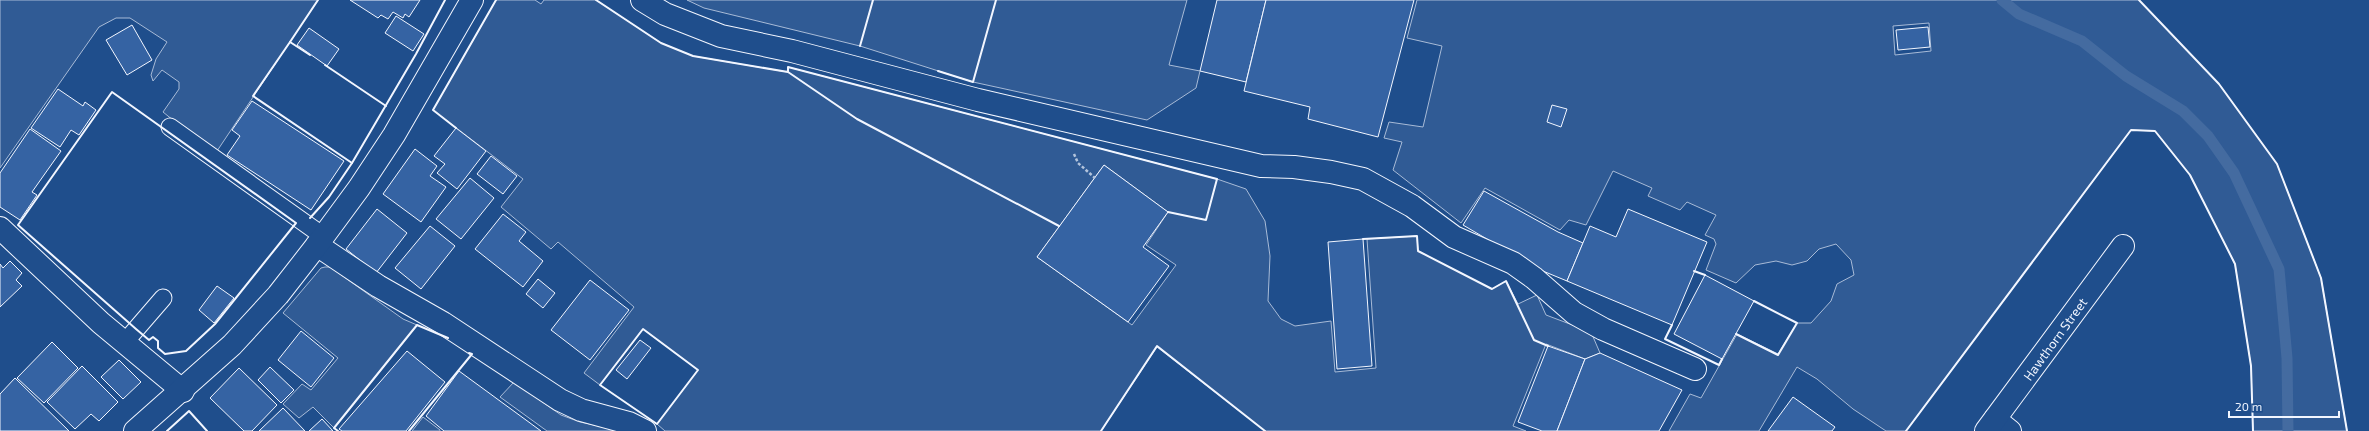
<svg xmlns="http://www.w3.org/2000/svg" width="2369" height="431" font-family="'Exo 2',sans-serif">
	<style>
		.built { fill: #305b95; stroke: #a8bbd7; fill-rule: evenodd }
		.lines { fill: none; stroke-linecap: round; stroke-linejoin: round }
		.stream { stroke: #446ba0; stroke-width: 11 }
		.building { fill: #3563a3; stroke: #f2f6ff }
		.lane-casing { stroke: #f2f6ff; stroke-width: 19 }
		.street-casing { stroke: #f2f6ff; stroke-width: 24 }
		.secondary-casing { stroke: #f2f6ff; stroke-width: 24 }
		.path { stroke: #b3c4dc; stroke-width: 2.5; stroke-dasharray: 3 2; stroke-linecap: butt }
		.lane { stroke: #1f4e8c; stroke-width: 17 }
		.street { stroke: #1f4e8c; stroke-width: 22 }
		.secondary { stroke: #1f4e8c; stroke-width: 22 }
		.wall { stroke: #f2f6ff; stroke-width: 2 }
		.labels { text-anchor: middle; stroke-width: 3; stroke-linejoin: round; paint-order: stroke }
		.street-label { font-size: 13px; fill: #f2f6ff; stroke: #1f4e8c }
	</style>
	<rect width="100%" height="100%" fill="#1f4e8c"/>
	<!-- built -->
	<g class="built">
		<path d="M0,0H318L215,154L163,112L179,89V82L162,70L153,81L151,75L156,59L167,42L130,18H116L99,27L0,168Z"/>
		<path d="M496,0H535L541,4L544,0H596L661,43L693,56L787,72L788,67L1217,179L1246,189L1265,221L1270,256L1268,301L1281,319L1295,326L1331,321L1335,372L1376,368L1367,239L1417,236L1418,251L1492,289L1506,281L1518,304L1537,295L1546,315L1591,332L1600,353L1585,359L1546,344L1513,426L1526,431H1265L1157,347L1101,431H665L657,424L698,370L643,329L600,385L584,373L634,307L558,242L551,249L501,207L523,179L433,110ZM1104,165L1168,212L1146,245L1176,265L1132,325L1037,257Z"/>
		<path d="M687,0H1187L1169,65L1200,71L1196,88L1147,120L973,82L860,46L704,8Z"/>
		<path d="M1417,0H2139L2219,84L2277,164L2321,278L2347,431H2253L2251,366L2235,264L2190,175L2155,131L2131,130L1906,431H1886L1853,409L1817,379L1797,367L1759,431H1669L1690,394L1701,398L1737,334L1778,354L1797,323H1811L1831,301L1837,284L1854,275L1851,260L1836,244L1819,249L1807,261L1792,265L1776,261L1755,265L1736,283L1706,270L1716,244L1714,239L1705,235L1716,215L1687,202L1680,210L1648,196L1652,188L1613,171L1586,225L1569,220L1560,230L1485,188L1461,223L1393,170L1402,142L1384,138L1389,122L1423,127L1442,46L1407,38ZM1929,23L1931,51L1895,55L1893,26Z"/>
		<path d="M325,267H330L403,319L417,325L334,428L313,407L299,418L283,404L302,384L311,390L338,358L283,313L321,268Z"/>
		<path d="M514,382L561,415L580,422L622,431H547L500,397Z"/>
		<path d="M423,417L440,430V431H412Z"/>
	</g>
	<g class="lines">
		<!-- stream -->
		<path class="stream" d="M2002,0L2019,14L2082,41L2126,76L2183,111L2208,136L2234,173L2279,269L2287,358L2288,431"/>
	</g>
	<!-- building -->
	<g class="building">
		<path d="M350,0H420L409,17L405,14L403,18L393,12L388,19L381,15L378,18Z"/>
		<path d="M1217,0H1266L1246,82L1200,71Z"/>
		<path d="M1266,0H1414L1378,137L1308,119L1310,107L1244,91Z"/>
		<path d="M396,16L424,34L413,51L385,33Z"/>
		<path d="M132,25L152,60L127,75L106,40Z"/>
		<path d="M1928,27L1930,47L1898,50L1896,30Z"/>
		<path d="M309,28L339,49L327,66L297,45Z"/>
		<path d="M58,89L83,106L85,102L96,110L79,135L71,130L60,147L31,128Z"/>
		<path d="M252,101L344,161L311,210L227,155L240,136L232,130Z"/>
		<path d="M1552,105L1567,109L1561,127L1547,122Z"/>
		<path d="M456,128L486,151L457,189L437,173L445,164L434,156Z"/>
		<path d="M30,129L61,151L32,192L37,195L20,220L0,207V173Z"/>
		<path d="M415,149L437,166L430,176L446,187L421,222L383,194Z"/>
		<path d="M491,156L517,176L503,194L477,174Z"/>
		<path d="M1104,165L1168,212L1143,247L1169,266L1128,322L1037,257Z"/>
		<path d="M470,178L494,198L461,239L436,219Z"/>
		<path d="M1484,191L1558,232L1583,243L1567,281L1538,269L1463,225Z"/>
		<path d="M377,209L407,233L376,273L346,249Z"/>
		<path d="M1628,209L1707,242L1672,325L1567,281L1590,226L1616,237Z"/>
		<path d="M503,214L526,232L519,241L543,261L523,287L475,249Z"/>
		<path d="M430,226L455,246L421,289L395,268Z"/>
		<path d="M1363,239L1372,366L1337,369L1328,242Z"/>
		<path d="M10,261L22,273L16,280L22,286L0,307V264L3,268Z"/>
		<path d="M1705,275L1754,301L1722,359L1674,334Z"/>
		<path d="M538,279L555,293L543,308L526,294Z"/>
		<path d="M590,280L629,310L590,360L551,330Z"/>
		<path d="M217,286L234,298L214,323L199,310Z"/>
		<path d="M301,331L334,358L311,387L278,360Z"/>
		<path d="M640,340L651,348L627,379L616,370Z"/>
		<path d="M52,342L78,368L44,403L17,378Z"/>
		<path d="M1548,346L1585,359L1557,431H1542L1518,422Z"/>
		<path d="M407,351L445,382L406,431H342L339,429Z"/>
		<path d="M1600,353L1682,390L1659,431H1557L1585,359Z"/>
		<path d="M119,360L141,382L123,399L101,377Z"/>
		<path d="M82,366L118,402L99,421L91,414L75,429L47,402Z"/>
		<path d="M270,367L294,390L281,403L258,380Z"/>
		<path d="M239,368L277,405L252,431H244L210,398Z"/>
		<path d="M459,371L541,431H444L426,416Z"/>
		<path d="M15,378L69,431H0V394Z"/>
		<path d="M1793,397L1835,427L1832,431H1768Z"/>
		<path d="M283,408L305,431H259Z"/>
		<path d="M322,419L333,431H309Z"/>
	</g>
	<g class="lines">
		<defs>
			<g id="lane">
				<path d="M170,127L323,236"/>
				<path d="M125,342L163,298"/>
			</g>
			<g id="street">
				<path d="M642,0L665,14L721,36L792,51L978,100L1261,166L1294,167L1331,172L1363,179L1412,206L1454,237L1513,263L1534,278L1574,313L1603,329L1695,369"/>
				<path d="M0,228L101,323L183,391"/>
				<path d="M317,245L378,286L443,323L560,400L581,410L629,423L645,431"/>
				<path d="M1995,419L2010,431"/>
				<path d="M1986,431L2123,246"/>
			</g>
			<path id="secondary" d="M135,431L232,345L278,295L317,245L359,188L394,135L472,0"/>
		</defs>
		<!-- lane casing -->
		<use href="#lane" class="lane-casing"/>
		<!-- street casing -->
		<use href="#street" class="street-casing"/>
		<!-- secondary casing -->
		<use href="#secondary" class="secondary-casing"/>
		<!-- path -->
		<path class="path" d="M1074,154L1078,163L1095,178"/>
		<!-- lane -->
		<use href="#lane" class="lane"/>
		<!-- street -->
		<use href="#street" class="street"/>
		<!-- secondary -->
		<use href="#secondary" class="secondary"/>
		<!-- wall -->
		<g class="wall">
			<path d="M596,0L661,43L693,56L788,72"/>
			<path d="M2139,0L2219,84L2277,164L2321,278L2347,431"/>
			<path d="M290,42L318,0"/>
			<path d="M860,46L873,0"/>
			<path d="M310,55L290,42L253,96L352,163L416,54L445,0"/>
			<path d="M325,65L386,106"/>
			<path d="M938,71L973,82L996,0"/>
			<path d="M112,92L296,223L215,324L186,351L165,354L158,348V341L153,337L149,340L136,329L18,225Z"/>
			<path d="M456,128L433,110L496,0"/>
			<path d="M310,218L329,197L352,163"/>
			<path d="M1059,226L857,119L788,72V67L1217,179L1206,220L1168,212"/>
			<path d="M1363,239L1417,236L1418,251L1492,289L1506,281L1534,340L1548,346"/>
			<path d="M1694,271L1705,275"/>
			<path d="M1672,325L1665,339L1719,365L1722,359"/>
			<path d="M643,329L698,370L657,424L600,385Z"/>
			<path d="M1736,334L1778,355L1797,323L1754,301"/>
			<path d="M167,431L189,411L207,431"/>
			<path d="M338,431L334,428L417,325L448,338"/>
			<path d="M409,431L472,354L469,353"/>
			<path d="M1101,431L1157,346L1265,431"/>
			<path d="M1906,431L2131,130L2155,131L2190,175L2235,264L2251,366L2253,431"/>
		</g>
	</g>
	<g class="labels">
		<!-- street labels -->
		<g class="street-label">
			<text transform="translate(2055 339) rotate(-54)" y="5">Hawthorn Street</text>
		</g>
	</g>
	<!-- scale -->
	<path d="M2229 411v6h110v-6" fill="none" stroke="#f2f6ff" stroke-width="2"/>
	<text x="2235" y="411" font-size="12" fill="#f2f6ff" stroke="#1f4e8c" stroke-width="3" paint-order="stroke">20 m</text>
</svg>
